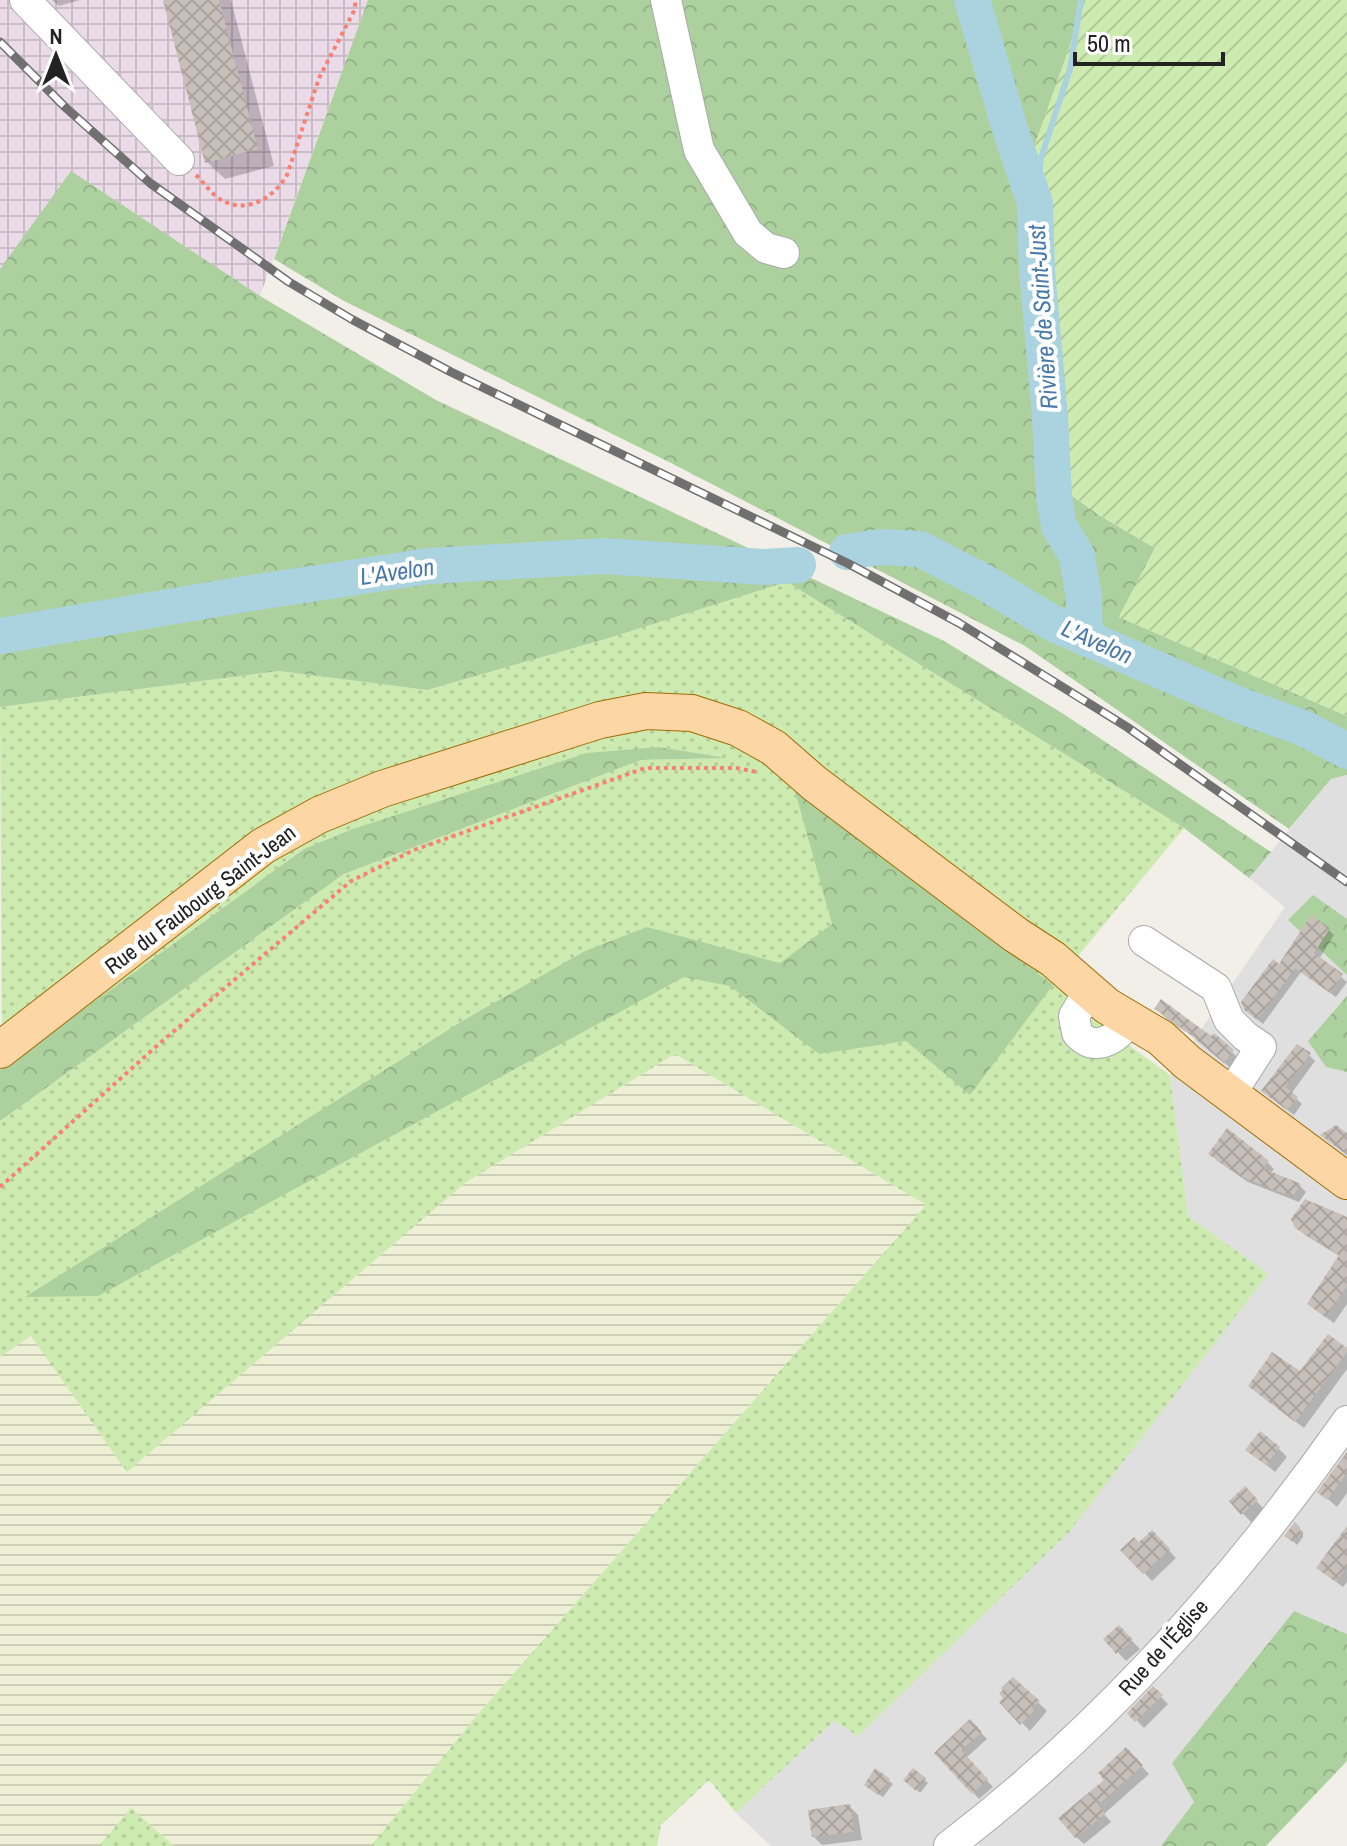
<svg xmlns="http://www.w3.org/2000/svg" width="1347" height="1846" font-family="'Archivo Narrow',sans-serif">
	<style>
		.residential { fill: #e0dfdf }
		.industrial { fill: url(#industrial-grid) }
		.farmland { fill: url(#farmland-rules) }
		.grass { fill: url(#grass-dots) }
		.forest { fill: url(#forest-crowns) }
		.garden { fill: url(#garden-furrows) }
		.shadow { fill: #0003 }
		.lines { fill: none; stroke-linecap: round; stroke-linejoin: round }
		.stream { stroke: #aad3df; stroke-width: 6 }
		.river { stroke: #aad3df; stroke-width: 36 }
		.building { fill: url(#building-cross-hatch) }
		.minor-casing { stroke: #a9a9a9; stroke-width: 32 }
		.major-casing { stroke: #a06b00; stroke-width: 38 }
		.path { stroke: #fa8072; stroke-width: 4; stroke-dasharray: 4 4; stroke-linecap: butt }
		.minor { stroke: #fff; stroke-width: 30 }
		.major { stroke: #fcd6a4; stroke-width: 36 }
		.rail-casing { stroke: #707070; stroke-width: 9 }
		.rail { stroke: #fff; stroke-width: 6; stroke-dasharray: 18; stroke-linecap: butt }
		.labels { text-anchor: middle; stroke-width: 8; stroke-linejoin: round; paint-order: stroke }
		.street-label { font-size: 22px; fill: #222; stroke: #fff }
		.water-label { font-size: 24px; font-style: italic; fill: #4a7aab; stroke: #fff }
	</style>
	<defs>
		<pattern id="industrial-grid" width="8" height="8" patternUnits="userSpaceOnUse" patternTransform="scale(2)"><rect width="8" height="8" fill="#ebdbe8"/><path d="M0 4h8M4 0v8" fill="none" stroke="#c9bcc7"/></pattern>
		<pattern id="farmland-rules" width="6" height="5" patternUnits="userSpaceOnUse" patternTransform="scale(2)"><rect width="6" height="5" fill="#eef0d5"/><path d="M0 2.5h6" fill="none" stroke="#ccceb7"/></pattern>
		<pattern id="grass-dots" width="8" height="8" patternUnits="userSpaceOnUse" patternTransform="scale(2)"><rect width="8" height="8" fill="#cdebb0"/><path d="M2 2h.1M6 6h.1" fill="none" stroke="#b0c997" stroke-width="1.8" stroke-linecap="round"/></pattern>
		<pattern id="forest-crowns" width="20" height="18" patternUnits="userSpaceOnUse" patternTransform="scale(2)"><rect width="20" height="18" fill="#add19e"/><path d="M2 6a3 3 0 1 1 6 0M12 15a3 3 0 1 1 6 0" fill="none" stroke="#95b388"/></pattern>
		<pattern id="garden-furrows" width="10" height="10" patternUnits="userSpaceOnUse" patternTransform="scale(2)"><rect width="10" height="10" fill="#cdebb0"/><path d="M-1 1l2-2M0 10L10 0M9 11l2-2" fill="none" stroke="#b0c997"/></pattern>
		<pattern id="building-cross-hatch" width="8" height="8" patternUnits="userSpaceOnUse" patternTransform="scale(2)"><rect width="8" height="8" fill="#c7bfb8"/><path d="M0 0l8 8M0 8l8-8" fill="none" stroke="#aba49e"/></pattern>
	</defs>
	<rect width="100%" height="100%" fill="#f2efe9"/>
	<!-- residential -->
	<path class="residential" d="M1347,775V1634L1295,1612L1195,1801L1161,1846H980L975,1842L969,1846H771L736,1813L834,1721L858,1736L1267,1274L1188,1216L1170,1075L1285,907L1249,878L1331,779Z"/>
	<!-- industrial -->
	<path class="industrial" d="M0,0H368L260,296L72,172L0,269Z"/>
	<!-- farmland -->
	<path class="farmland" d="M675,1054L926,1205L478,1714L371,1846H174L131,1809L99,1846H0V1357L31,1335L127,1471L465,1183Z"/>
	<!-- grass -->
	<g class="grass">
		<path d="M787,582L1184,828L1054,985L1116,1036L1170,1075L1188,1216L1268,1274L1069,1532L858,1736L834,1721L736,1813L709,1780L661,1825L657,1846H371L478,1714L926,1205L675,1054L465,1183L127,1472L31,1336L0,1357V1121L344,874L641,760L720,758L659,747L304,849L2,1069L0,707L279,671L427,690L609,638Z"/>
		<path d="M131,1808L174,1846H99Z"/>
	</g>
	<!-- forest -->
	<g class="forest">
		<path d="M368,0H1086L1030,159L1022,225L1038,367L1046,477L1099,515L1155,548L1119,617L1347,716V775L1331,779L1289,829L1025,646L671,463L344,301L274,259Z"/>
		<path d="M71,171L260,296L436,400L944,641L1062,713L1271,852L1249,878L1184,828L787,582L609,638L427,690L279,671L0,707V269Z"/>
		<path d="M659,747L726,758L641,760L344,874L0,1121V1070L304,849L353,829L587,753Z"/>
		<path d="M793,784L1053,985L970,1095L906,1041L819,1054L730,986L684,977L98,1296L25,1297L464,1020L585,951L647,927L780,963L832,924Z"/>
		<path d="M1313,895L1347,919V975L1288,920Z"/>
		<path d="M1347,996V1072L1326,1067L1308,1041Z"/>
		<path d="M1294,1611L1347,1634V1761L1266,1846H1161L1194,1802L1172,1763Z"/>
	</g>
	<!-- garden -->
	<path class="garden" d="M1086,0H1347V716L1119,617L1155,548L1099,515L1046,477L1038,367L1022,225L1030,159Z"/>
	<!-- shadow -->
	<g class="shadow">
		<path d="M52,0H80L59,6Z"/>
		<path d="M165,0H231L274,166L225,179L207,162Z"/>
		<path d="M1329,930L1334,935L1319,959L1347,982L1336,997L1301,972L1263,1024L1252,1015Z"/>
		<path d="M1156,1009L1211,1039L1214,1036L1246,1065L1239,1075L1191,1035L1170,1022Z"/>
		<path d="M1309,1055L1315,1061L1291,1094L1302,1104L1294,1115L1270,1097Z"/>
		<path d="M1227,1131L1268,1163L1274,1169L1270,1174L1300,1186L1306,1192L1299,1202L1248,1182L1216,1160Z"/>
		<path d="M1347,1220V1304L1334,1323L1317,1311L1341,1257L1305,1235L1297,1227Z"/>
		<path d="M1347,1350V1369L1304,1428L1258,1393Z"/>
		<path d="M1278,1448L1287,1457L1275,1472L1248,1450Z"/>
		<path d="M1347,1465V1493L1337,1507L1320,1492Z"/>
		<path d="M1245,1489L1265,1510L1251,1522L1232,1502Z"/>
		<path d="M1295,1525L1303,1532V1537L1297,1545L1287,1535Z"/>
		<path d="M1152,1532L1176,1558L1152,1581L1123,1550L1139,1545Z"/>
		<path d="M1347,1542V1582L1343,1587L1325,1574Z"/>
		<path d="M1119,1628L1140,1649L1126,1661L1106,1639Z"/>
		<path d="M1020,1685L1047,1711L1030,1731L1002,1702Z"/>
		<path d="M1153,1689L1168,1704L1144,1728L1130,1713Z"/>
		<path d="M970,1722L987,1739L966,1758L993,1787L979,1799L937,1753Z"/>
		<path d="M1126,1750L1149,1774L1104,1814L1111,1822L1084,1844L1076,1837Z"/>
		<path d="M876,1771L893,1784L883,1797L870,1788Z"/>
		<path d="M914,1771L928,1783L920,1793L906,1780Z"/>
		<path d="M849,1806L858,1815L862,1840L822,1845L814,1837Z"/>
	</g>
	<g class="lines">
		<!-- stream -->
		<path class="stream" d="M1035,203L1041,158L1070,69L1081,0"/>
		<!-- river -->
		<g class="river">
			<path d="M972,0L1010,129L1035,203L1037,270L1050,416L1054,497L1059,526L1077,556L1084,598L1085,638"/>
			<path d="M847,552L880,547L920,549L984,582L1054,624L1239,705L1303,728L1347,751"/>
			<path d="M0,636L245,594L429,566L604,556L765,567L798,565"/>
		</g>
	</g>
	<!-- building -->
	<g class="building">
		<path d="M163,0H219L258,149L205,163Z"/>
		<path d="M1311,915L1330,928L1314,953L1343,974L1330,993L1295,968L1257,1020L1244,1010L1241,1002L1273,959L1279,964Z"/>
		<path d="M1161,999L1211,1036L1214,1033L1234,1050L1224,1063L1175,1022L1154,1009Z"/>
		<path d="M1297,1044L1311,1053L1285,1087L1298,1097L1287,1110L1261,1091Z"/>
		<path d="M1336,1125L1347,1133V1155L1320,1135Z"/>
		<path d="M1227,1128L1269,1161L1263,1168L1301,1184L1292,1197L1240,1176L1208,1154Z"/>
		<path d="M1305,1199L1347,1217V1286L1325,1317L1307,1304L1339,1255L1295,1228L1291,1219Z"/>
		<path d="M1328,1334L1347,1348V1352L1295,1422L1248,1386L1272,1352L1300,1371Z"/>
		<path d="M1260,1431L1280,1447L1266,1465L1245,1450Z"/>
		<path d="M1347,1452V1473L1327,1500L1317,1492Z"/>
		<path d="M1245,1486L1258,1500L1241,1515L1229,1501Z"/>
		<path d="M1295,1522L1300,1527V1533L1293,1542L1284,1536Z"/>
		<path d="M1347,1526V1566L1336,1582L1316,1568Z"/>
		<path d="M1152,1530L1170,1549L1143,1574L1120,1550L1134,1537L1139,1542Z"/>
		<path d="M1119,1625L1133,1640L1116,1654L1103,1639Z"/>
		<path d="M1013,1677L1040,1701L1032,1708L1034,1711L1020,1725L999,1702L1003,1698L999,1693L1003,1690L1001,1688Z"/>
		<path d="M1153,1686L1163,1695L1135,1722L1127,1713Z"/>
		<path d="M970,1719L982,1732L961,1750L988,1779L972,1794L934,1753Z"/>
		<path d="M1126,1747L1143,1765L1098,1805L1105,1814L1075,1838L1058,1818L1104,1780L1098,1773Z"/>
		<path d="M875,1768L890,1779L878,1795L864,1785Z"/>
		<path d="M913,1768L926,1778L916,1791L903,1780Z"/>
		<path d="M850,1804L854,1832L812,1837L808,1810Z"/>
	</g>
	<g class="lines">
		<defs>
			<g id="minor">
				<path d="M25,0L179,160"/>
				<path d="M666,0L699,150L748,233L766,248L784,253"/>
				<path d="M1144,941L1216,988L1229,1020L1245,1036L1261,1047L1230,1095"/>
				<path d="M1103,1003L1094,1001L1081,1004L1074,1016L1077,1033C1090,1048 1105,1045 1119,1033"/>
				<path d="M949,1846C1103,1728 1236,1579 1347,1421"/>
			</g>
			<path id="major" d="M0,1050L263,846L319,815L382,789L600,720L646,711L692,713L738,728L774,748L814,783L1016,935L1053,959L1107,1006L1161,1038L1187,1062L1347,1181"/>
		</defs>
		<!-- minor casing -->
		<use href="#minor" class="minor-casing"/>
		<!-- major casing -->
		<use href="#major" class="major-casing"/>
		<!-- path -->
		<g class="path">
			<path d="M196,175C204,183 213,196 223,201C249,214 275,196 287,175L319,78L354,11L356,0"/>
			<path d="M0,1187L160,1043L351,881L414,850L645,768H736L757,772"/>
		</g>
		<!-- minor -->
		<use href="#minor" class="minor"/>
		<!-- major -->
		<use href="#major" class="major"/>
		<defs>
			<path id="rail" d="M0,42L65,107L150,183L289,282L353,320L451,372L849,564L959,623L1127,727L1347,882"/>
		</defs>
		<!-- rail casing -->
		<use href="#rail" class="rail-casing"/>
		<!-- rail -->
		<use href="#rail" class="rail"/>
	</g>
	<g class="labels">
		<!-- street labels -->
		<g class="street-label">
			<text transform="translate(200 899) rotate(-37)" y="8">Rue du Faubourg Saint-Jean</text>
			<text transform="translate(1163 1647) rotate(-48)" y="8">Rue de l'Église</text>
		</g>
		<!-- water labels -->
		<g class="water-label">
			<text transform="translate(1043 317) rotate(-94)" y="8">Rivière de Saint-Just</text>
			<text transform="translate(397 572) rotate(-8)" y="8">L'Avelon</text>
			<text transform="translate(1097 642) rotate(24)" y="8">L'Avelon</text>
		</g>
	</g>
	<!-- north arrow -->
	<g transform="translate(56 56)" stroke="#ffffff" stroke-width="6" paint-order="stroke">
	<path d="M0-6L14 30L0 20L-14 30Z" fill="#222222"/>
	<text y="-12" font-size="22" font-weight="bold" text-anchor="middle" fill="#222222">N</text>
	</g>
	<!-- scale -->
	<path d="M1075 52v12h148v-12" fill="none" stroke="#222222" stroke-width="4"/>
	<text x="1087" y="52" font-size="24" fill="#222222" stroke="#ffffff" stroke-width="6" paint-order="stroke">50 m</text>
</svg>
